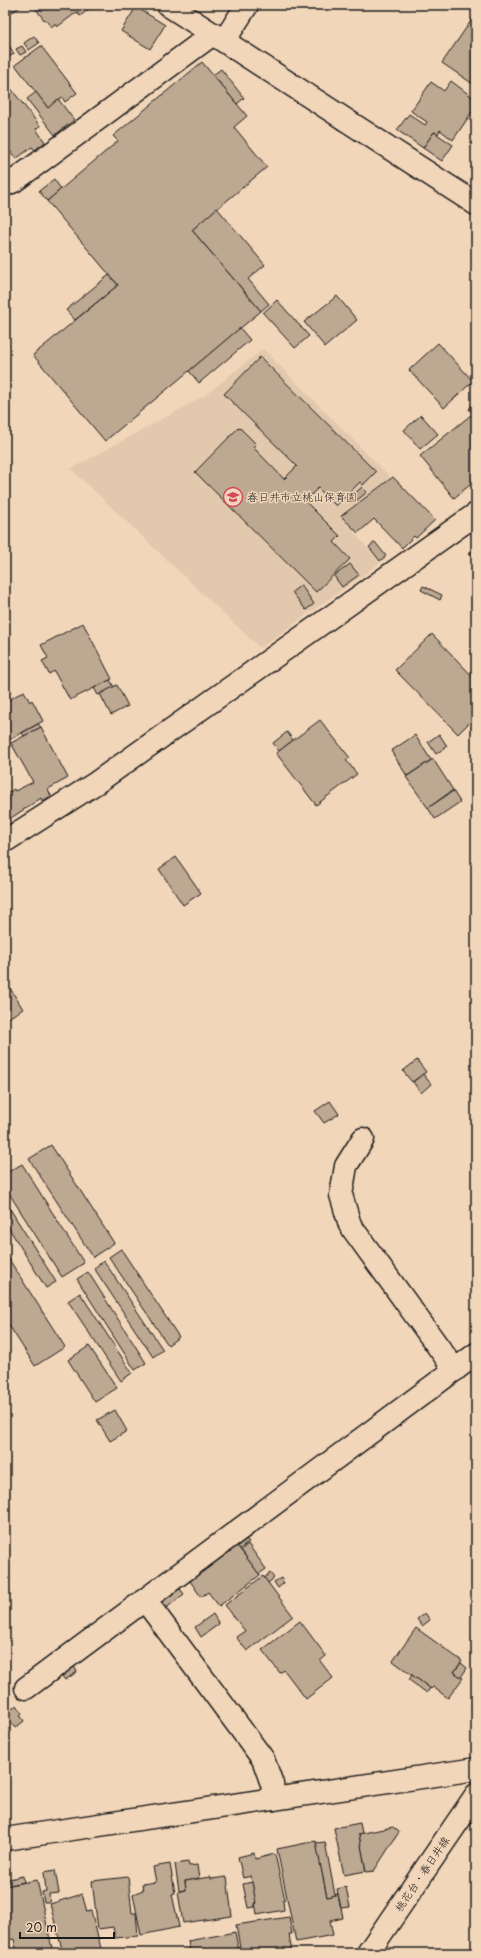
<svg xmlns="http://www.w3.org/2000/svg" width="481" height="1958" font-family="'Playpen Sans','Klee One',sans-serif">
	<style>
		.built { fill: #e2c8ad }
		.building { fill: #bda892; stroke: #1c1c1c }
		.lines { fill: none; stroke-linecap: round; stroke-linejoin: round }
		.street-casing { stroke: #1c1c1c; stroke-width: 25 }
		.secondary-casing { stroke: #1c1c1c; stroke-width: 25 }
		.street { stroke: #f2d6b9; stroke-width: 22 }
		.secondary { stroke: #f2d6b9; stroke-width: 22 }
		.labels { text-anchor: middle; stroke-width: 3; stroke-linejoin: round; paint-order: stroke }
		.poi-label { font-size: 11px; fill: #1c1c1c; stroke: #f2d6b9; text-anchor: start }
		.street-label { font-size: 11px; fill: #1c1c1c; stroke: #f2d6b9 }
	</style>
	<rect width="100%" height="100%" fill="#f2d6b9"/>
	<filter id="ink" filterUnits="userSpaceOnUse"><feTurbulence type="fractalNoise" baseFrequency=".025" numOctaves="2"/><feDisplacementMap in="SourceGraphic" scale="8" xChannelSelector="R" yChannelSelector="G"/><feConvolveMatrix kernelMatrix="1 2 1 2 8 2 1 2 1" color-interpolation-filters="sRGB"/></filter>
	<g filter="url(#ink)">
		<!-- built -->
		<path class="built" d="M263,349L391,478L340,515L380,563L260,648L71,469L204,396Z"/>
		<!-- building -->
		<g class="building">
			<path d="M5,5H23L8,15L5,11Z"/>
			<path d="M33,5H92L93,6L80,16L77,12L57,27L55,24L51,27L45,19L44,20Z"/>
			<path d="M136,7L165,25L150,49L121,31Z"/>
			<path d="M475,15L476,16V86L442,63Z"/>
			<path d="M34,36L39,43L29,50L24,43Z"/>
			<path d="M5,38L14,54L5,59Z"/>
			<path d="M22,46L26,52L20,55L16,49Z"/>
			<path d="M41,46L77,93L65,102L62,97L48,108L15,65Z"/>
			<path d="M202,62L247,116L234,127L267,167L192,230L261,311L105,441L33,355L118,285L47,201L118,141L113,136Z"/>
			<path d="M221,69L244,98L237,104L213,75Z"/>
			<path d="M5,81L40,126L36,129L45,142L35,150L32,147L16,159L5,144Z"/>
			<path d="M451,81L475,99L472,104L476,106L453,140L440,130L438,134L434,132L423,148L397,130L409,114L425,125L427,122L411,111L431,82L444,91Z"/>
			<path d="M36,92L48,108L58,99L74,120L55,135L27,99Z"/>
			<path d="M434,132L453,145L442,161L423,148Z"/>
			<path d="M54,179L61,189L47,201L39,191Z"/>
			<path d="M217,208L265,265L248,279L269,304L261,311L192,230Z"/>
			<path d="M109,275L118,285L75,320L66,310Z"/>
			<path d="M337,296L357,320L325,347L304,322Z"/>
			<path d="M277,300L309,336L295,348L263,313Z"/>
			<path d="M240,328L250,340L199,383L189,371Z"/>
			<path d="M438,343L473,381L444,408L409,370Z"/>
			<path d="M260,357L376,472L363,485L360,482L336,506L318,488L305,501L340,536L334,542L350,559L316,592L195,472L239,427L256,444L253,447L284,479L297,466L224,394Z"/>
			<path d="M475,402L476,409L472,413L469,409Z"/>
			<path d="M421,415L438,434L420,449L404,430Z"/>
			<path d="M471,415L476,422V480L454,498L420,456Z"/>
			<path d="M393,477L435,520L416,538L414,536L402,548L374,519L358,533L341,516Z"/>
			<path d="M362,487L367,492L356,501L352,496Z"/>
			<path d="M375,542L386,556L380,561L369,547Z"/>
			<path d="M476,547V562L469,553Z"/>
			<path d="M350,564L359,575L342,587L334,576Z"/>
			<path d="M301,585L314,604L306,610L292,592Z"/>
			<path d="M423,586L442,595L440,600L421,590Z"/>
			<path d="M83,623L112,679L70,700L54,671L49,674L42,661L48,658L41,645Z"/>
			<path d="M432,634L476,680V716L458,734L395,670Z"/>
			<path d="M110,680L114,687L98,695L94,688Z"/>
			<path d="M117,685L128,706L111,715L100,694Z"/>
			<path d="M24,691L30,702L32,700L43,721L5,742V702Z"/>
			<path d="M320,720L350,758L346,760L357,774L316,805L276,753Z"/>
			<path d="M38,724L41,727L24,736L22,733Z"/>
			<path d="M41,727L68,778L48,789L51,796L42,801L41,798L5,822V795L14,789L15,791L33,782L11,743Z"/>
			<path d="M287,732L293,740L279,751L273,743Z"/>
			<path d="M439,734L447,746L436,754L428,742Z"/>
			<path d="M415,735L431,760L407,776L391,751Z"/>
			<path d="M433,759L453,790L428,808L406,777Z"/>
			<path d="M453,791L460,802L435,819L428,808Z"/>
			<path d="M176,857L201,893L183,905L159,869Z"/>
			<path d="M5,980L23,1009L5,1020Z"/>
			<path d="M417,1060L426,1072L412,1082L403,1071Z"/>
			<path d="M423,1074L431,1084L421,1093L413,1082Z"/>
			<path d="M330,1101L339,1114L324,1123L315,1111Z"/>
			<path d="M51,1145L114,1243L93,1257L29,1159Z"/>
			<path d="M22,1164L84,1263L62,1277L5,1187V1174Z"/>
			<path d="M5,1201L56,1282L46,1288L5,1222Z"/>
			<path d="M121,1249L179,1337L168,1345L109,1257Z"/>
			<path d="M5,1253L65,1347L35,1366L5,1319Z"/>
			<path d="M104,1261L163,1350L153,1357L94,1268Z"/>
			<path d="M88,1272L146,1363L135,1370L77,1279Z"/>
			<path d="M80,1293L132,1373L121,1381L68,1301Z"/>
			<path d="M89,1346L117,1388L95,1402L68,1360Z"/>
			<path d="M115,1410L127,1431L110,1441L97,1420Z"/>
			<path d="M243,1535L249,1542L240,1549L235,1543Z"/>
			<path d="M235,1543L260,1575L219,1606L208,1592L201,1597L188,1578Z"/>
			<path d="M248,1544L266,1569L259,1574L241,1550Z"/>
			<path d="M270,1573L274,1578L268,1583L264,1578Z"/>
			<path d="M263,1576L293,1616L247,1651L236,1637L245,1631L225,1605Z"/>
			<path d="M281,1578L284,1583L278,1588L274,1582Z"/>
			<path d="M177,1585L184,1594L165,1609L157,1600Z"/>
			<path d="M425,1613L430,1620L422,1626L417,1619Z"/>
			<path d="M213,1614L219,1624L201,1637L195,1627Z"/>
			<path d="M300,1621L326,1656L320,1661L333,1678L306,1699L284,1670L280,1673L262,1650Z"/>
			<path d="M416,1628L462,1661L454,1672L463,1678L448,1698L433,1687L431,1689L393,1661Z"/>
			<path d="M461,1663L467,1668L461,1677L454,1672Z"/>
			<path d="M73,1664L77,1672L65,1680L60,1673Z"/>
			<path d="M412,1675L430,1688L427,1693L409,1680Z"/>
			<path d="M17,1705L22,1713L20,1715L24,1721L15,1728L11,1723L8,1725L5,1721V1714Z"/>
			<path d="M360,1823L362,1833L359,1834L366,1871L344,1875L334,1828Z"/>
			<path d="M393,1827L399,1832L374,1871L366,1872L359,1834Z"/>
			<path d="M316,1841L327,1897L338,1894L343,1918L330,1921L333,1935L296,1942L277,1849Z"/>
			<path d="M325,1842L335,1895L338,1894L337,1889L346,1887L350,1907L341,1908L338,1894L327,1897L316,1843Z"/>
			<path d="M254,1853L255,1859L275,1854L285,1900H283L284,1910L257,1915L251,1876L243,1878L238,1857Z"/>
			<path d="M188,1862L189,1866L197,1865L199,1879L185,1881L186,1890L179,1891L175,1864Z"/>
			<path d="M170,1864L175,1893L172,1894L179,1927L141,1935L133,1894L143,1890L142,1884L156,1882L153,1867Z"/>
			<path d="M55,1870L59,1893L49,1894L50,1902H44L42,1892L46,1891L44,1872Z"/>
			<path d="M23,1876L24,1882L5,1886V1880Z"/>
			<path d="M128,1877L132,1913H136L138,1936L115,1938L113,1927L98,1929L92,1881Z"/>
			<path d="M210,1877L211,1879L227,1877L232,1916L183,1923L178,1892L186,1890L185,1881Z"/>
			<path d="M37,1880L53,1953H17L14,1939L8,1940L5,1925V1886Z"/>
			<path d="M252,1882L256,1903H254L255,1907L248,1908L243,1884Z"/>
			<path d="M82,1894L87,1912L91,1911L102,1952L63,1953L50,1904Z"/>
			<path d="M289,1917L292,1934H289L292,1953H241L236,1925Z"/>
			<path d="M235,1932L239,1953H190L188,1941Z"/>
		</g>
		<g class="lines">
			<defs>
				<g id="street">
					<path d="M168,5L476,204"/>
					<path d="M224,41L247,5"/>
					<path d="M5,185L14,181L213,34"/>
					<path d="M5,841L96,783L476,514"/>
					<path d="M363,1139L346,1166L341,1195L350,1225L455,1370"/>
					<path d="M145,1600L263,1759L272,1784L274,1799"/>
					<path d="M26,1688L476,1354"/>
					<path d="M5,1839L476,1769"/>
				</g>
				<path id="secondary" d="M368,1953L476,1795"/>
			</defs>
			<!-- street casing -->
			<use href="#street" class="street-casing"/>
			<!-- secondary casing -->
			<use href="#secondary" class="secondary-casing"/>
			<!-- street -->
			<use href="#street" class="street"/>
			<!-- secondary -->
			<use href="#secondary" class="secondary"/>
		</g>
	</g>
	<!-- icons -->
	<defs>
		<symbol id="school-ring" viewBox="-11 -11 22 22"><circle r="9.5" fill="#f2d6b9" stroke="#d1495b" stroke-width="1.5"/><path d="M0-5L7-2L0 1L-7-2ZM-4 1L0 2.5L4 1V4Q0 6-4 4Z" fill="#d1495b"/></symbol>
	</defs>
	<g fill-rule="evenodd">
		<use href="#school-ring" x="222" y="486" width="22" height="22"/>
	</g>
	<g class="labels">
		<!-- poi labels -->
		<g class="poi-label">
			<text x="247" y="501">春日井市立桃山保育園</text>
		</g>
		<!-- street labels -->
		<g class="street-label">
			<text transform="translate(422 1874) rotate(-56)" y="4">桃花台・春日井線</text>
		</g>
	</g>
	<!-- margin -->
	<rect width="481" height="1958" fill="none" stroke="#f2d6b9" stroke-width="20"/>
	<rect x="10" y="10" width="461" height="1938" fill="none" stroke="#1c1c1c" stroke-width="1.5" filter="url(#ink)"/>
	<!-- scale -->
	<path d="M20 1932v6h94v-6" fill="none" stroke="#1c1c1c" stroke-width="2"/>
	<text x="26" y="1932" font-size="12" fill="#1c1c1c" stroke="#f2d6b9" stroke-width="3" paint-order="stroke">20 m</text>
</svg>
